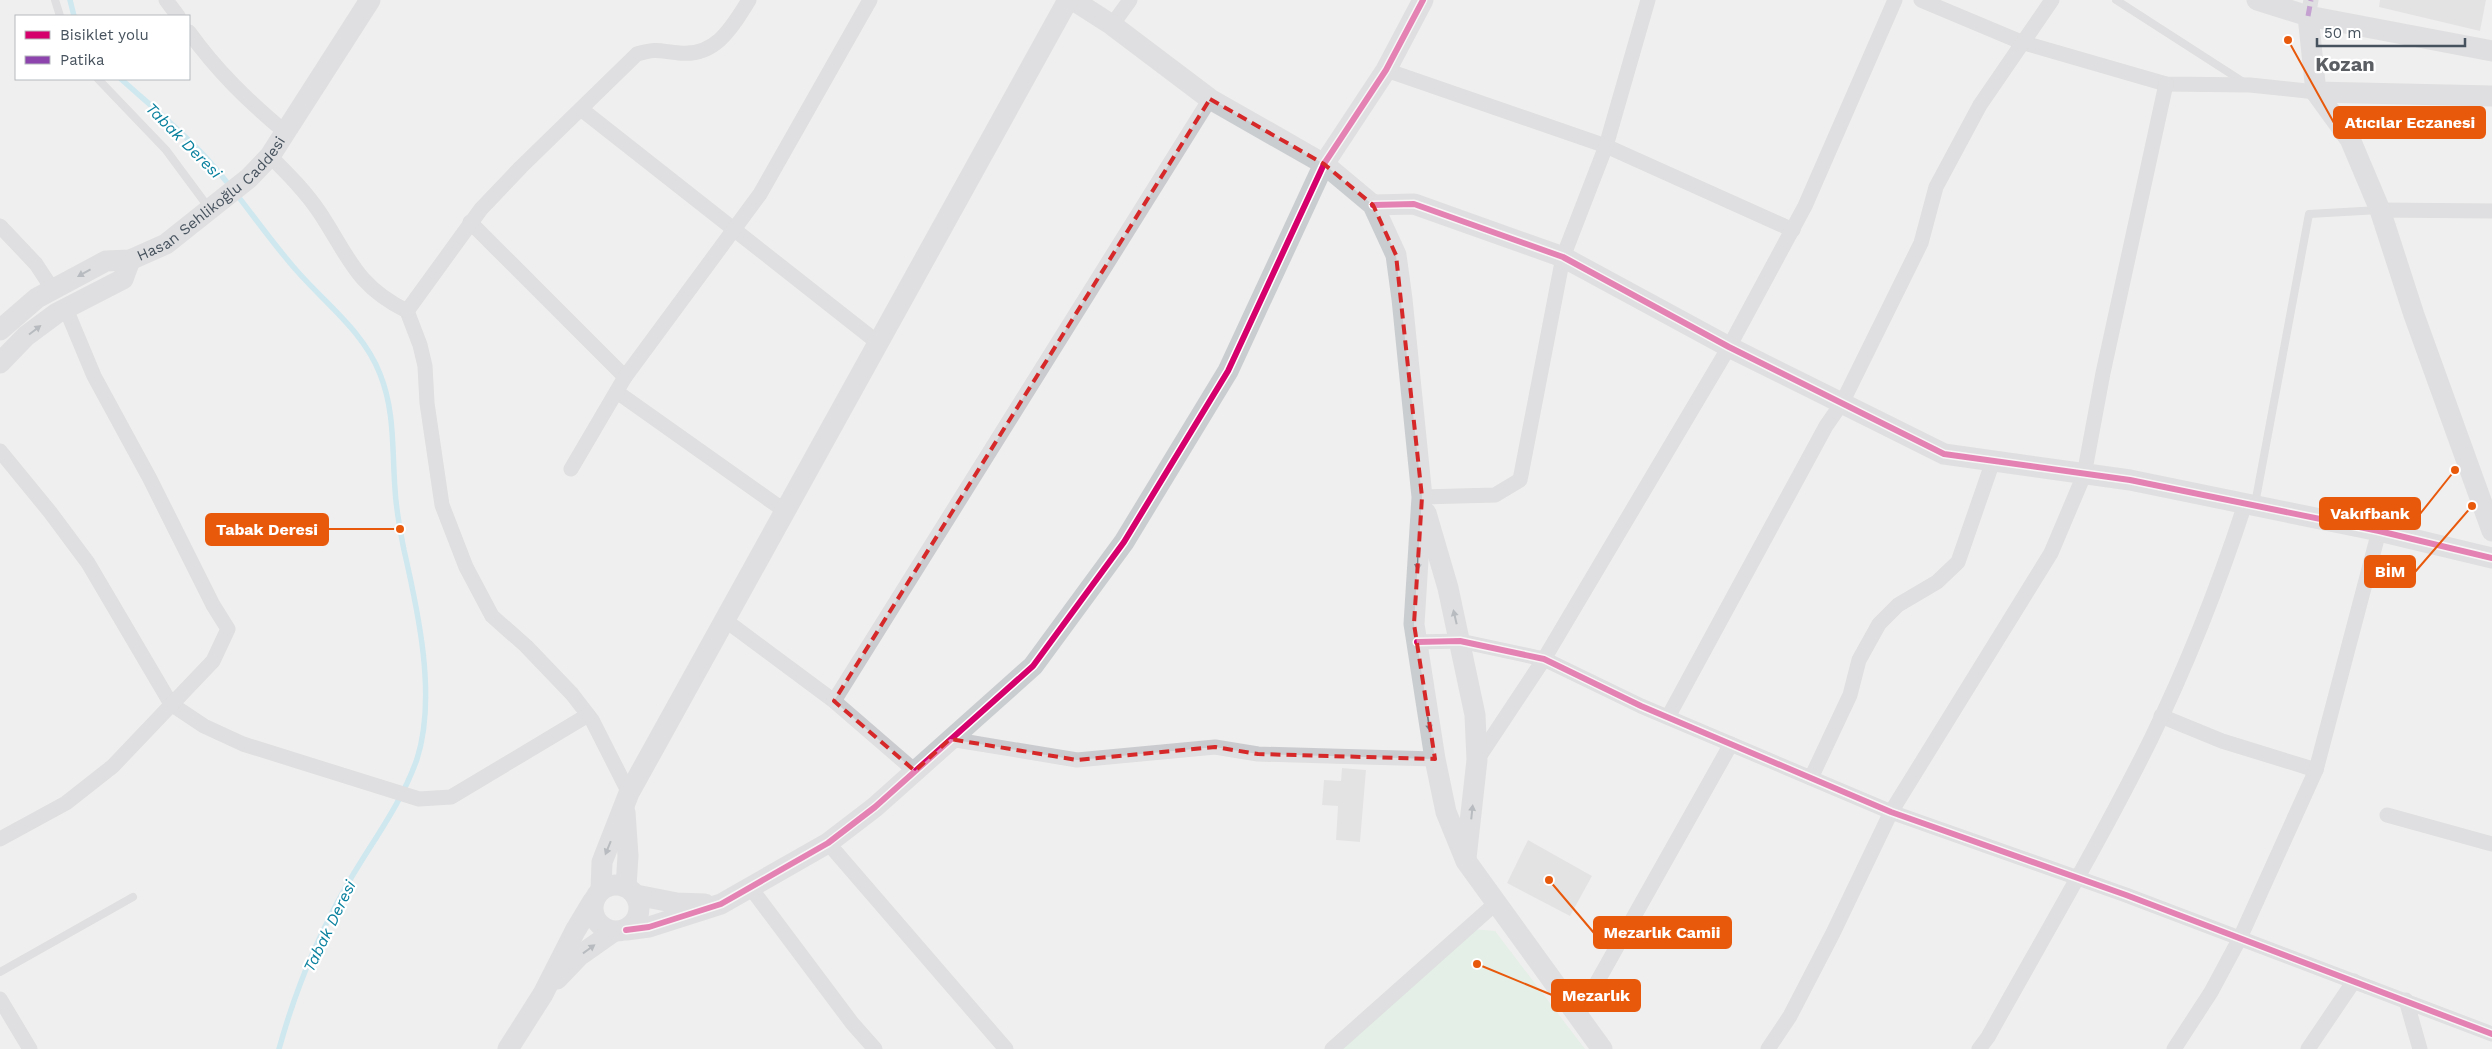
<svg xmlns="http://www.w3.org/2000/svg" width="2492" height="1049" font-family="'Work Sans',sans-serif">
	<style>
		.green { fill: #d3f0de }
		.lines { fill: none; stroke-linecap: round; stroke-linejoin: round }
		.stream { stroke: #a6e0ef; stroke-width: 5.5 }
		.building { fill: #d6d6d8 }
		.lane { stroke: #c9cbce; stroke-width: 8 }
		.street { stroke: #c9cbce; stroke-width: 15 }
		.secondary { stroke: #cacdd0; stroke-width: 21 }
		.quiet { stroke: #8e44ad; stroke-width: 5; stroke-dasharray: 10 5; stroke-linecap: butt }
		.cycleway-casing { stroke: #fff; stroke-width: 9 }
		.cycleway { stroke: #d6006c; stroke-width: 6 }
		.oneway { fill: #747d85 }
		.marked { fill: none; stroke: #d62828; stroke-width: 4; stroke-dasharray: 10 6; stroke-linejoin: round }
		.labels { text-anchor: middle; stroke-width: 4.5; stroke-linejoin: round; paint-order: stroke }
		.street-label { font-size: 15px; fill: #46525d; stroke: #fff }
		.water-label { font-size: 16px; font-style: italic; fill: #08809e; stroke: #fff }
		.district-label { font-size: 20px; font-weight: bold; fill: #5b5f64; stroke: #fff }
		.leader { fill: none; stroke: #e8590c; stroke-width: 2 }
		.callout-dot { fill: #e8590c; stroke: #fff; stroke-width: 2 }
		.callout { fill: #e8590c; stroke: #e8590c; stroke-width: 2 }
		.callout-label { font-size: 16px; text-anchor: middle; font-weight: bold; fill: #fff }
	</style>
	<rect width="100%" height="100%" fill="#f0efef"/>
	<!-- green -->
	<path class="green" d="M1473,929L1495,931L1585,1049H1338Z"/>
	<g class="lines">
		<!-- stream -->
		<g class="stream">
			<path d="M70,0L74,16"/>
			<path d="M121,79C151,106 183,132 210,162C241,197 266,236 297,271C326,304 364,332 380,374C395,411 392,450 395,489C396,509 400,530 404,550C418,611 437,697 417,759C401,805 371,843 347,885C317,937 295,991 279,1049"/>
		</g>
	</g>
	<!-- building -->
	<g class="building">
		<path d="M2380,0H2486L2480,31L2379,7Z"/>
		<path d="M1342,768L1366,770L1360,842L1336,840L1338,806L1322,805L1324,780L1341,781Z"/>
		<path d="M1528,840L1592,876L1570,916L1507,883Z"/>
	</g>
	<g class="lines">
		<!-- lane -->
		<g class="lane">
			<path d="M55,0L60,16"/>
			<path d="M2116,0L2245,83"/>
			<path d="M98,79L166,150L209,208"/>
			<path d="M2255,504L2309,214L2379,210"/>
			<path d="M0,972L133,897"/>
		</g>
		<!-- street -->
		<g class="street">
			<path d="M166,0L178,16"/>
			<path d="M1921,0L2021,42L2166,84L2250,85L2316,92"/>
			<path d="M2308,16L2311,0"/>
			<path d="M1112,25L1130,0"/>
			<path d="M189,32C217,71 248,101 285,132"/>
			<path d="M1386,70L1606,146L1793,230"/>
			<path d="M581,109L877,342"/>
			<path d="M270,156C288,174 306,192 320,213C349,257 356,286 407,311L420,345L425,366L427,403L442,505L466,567L492,616L526,646L572,694L592,720L629,793"/>
			<path d="M2380,210L2492,211"/>
			<path d="M470,222L625,377"/>
			<path d="M0,226L36,264L53,290"/>
			<path d="M407,311L481,209L521,167L637,54C657,48 659,51 679,53C716,57 732,27 749,0"/>
			<path d="M617,392L785,511"/>
			<path d="M0,451L50,512L88,563L171,704L204,726L243,744L419,799L451,797L588,715"/>
			<path d="M571,469L625,377L760,194L870,0"/>
			<path d="M1422,497L1495,495L1520,480L1563,257L1606,146L1648,0"/>
			<path d="M725,620L834,701L915,771"/>
			<path d="M1417,642L1460,641L1544,659L1641,706L1891,812L2126,895L2492,1034"/>
			<path d="M834,701L1210,99"/>
			<path d="M2161,716L2222,741L2316,770"/>
			<path d="M1668,717L1826,426L1842,403L1921,243L1936,187L1980,105L2052,0"/>
			<path d="M950,739L1077,760L1215,747L1258,754L1435,759"/>
			<path d="M1477,760L1544,659L1729,347L1805,206L1895,0"/>
			<path d="M1811,778L1850,695L1859,660L1879,624L1898,605L1937,582L1958,562L1993,461"/>
			<path d="M2387,815L2492,844"/>
			<path d="M0,839L66,803L113,766L213,661L228,629L213,605L150,479L94,376L66,309"/>
			<path d="M828,843L1006,1049"/>
			<path d="M750,887L852,1023L875,1049"/>
			<path d="M0,999L30,1049"/>
			<path d="M2406,1000L2420,1049"/>
			<path d="M1578,1016L1731,744"/>
			<path d="M1332,1049L1496,903"/>
			<path d="M1768,1049L1790,1016L1833,933L1891,812L2051,553L2084,475L2103,373L2166,84"/>
			<path d="M1979,1049L1988,1037C2043,938 2101,840 2151,739C2188,663 2219,584 2245,504"/>
			<path d="M2174,1049L2211,992L2240,938L2316,770L2379,531"/>
			<path d="M2308,1049L2354,981"/>
		</g>
		<!-- secondary -->
		<g class="secondary">
			<path d="M1073,0L1112,25L1210,99L1324,164L1373,205L1396,255L1402,299L1422,497L1414,624L1435,759L1446,812L1466,861L1602,1049"/>
			<path d="M2257,0L2308,16L2492,51"/>
			<path d="M2308,16L2316,92L2350,139L2380,210L2414,315L2492,531"/>
			<path d="M2316,92L2492,96"/>
			<path d="M1373,205L1414,204L1563,257L1729,347L1944,454L2130,480L2379,531L2492,558"/>
			<path id="s1" d="M0,330L37,298L106,261L130,260L166,244L249,178L270,156L370,0"/>
			<path d="M0,363L26,336L57,313L123,279L130,260"/>
			<path d="M1426,513L1448,588L1475,715L1477,760L1466,858"/>
			<path d="M625,812L628,856L626,886"/>
			<circle cx="616" cy="908" r="23"/>
			<path d="M601,890L602,862L629,793L1068,0"/>
			<path d="M636,895L677,903L705,904"/>
			<path d="M626,930L649,927L721,904L828,843L875,807L1033,666L1124,542L1228,371L1324,164L1386,70L1423,0"/>
			<path d="M557,979L579,956L613,932"/>
			<path d="M508,1049L543,994L575,931L593,901"/>
		</g>
		<!-- quiet -->
		<path class="quiet" d="M2308,16L2311,0"/>
		<defs>
			<g id="cycleway">
				<path d="M1373,205L1414,204L1563,257L1729,347L1944,454L2130,480L2379,531L2492,558"/>
				<path d="M1417,642L1460,641L1544,659L1641,706L1891,812L2126,895L2492,1034"/>
				<path d="M626,930L649,927L721,904L828,843L875,807L1033,666L1124,542L1228,371L1324,164L1386,70L1423,0"/>
			</g>
		</defs>
		<!-- cycleway casing -->
		<use href="#cycleway" class="cycleway-casing"/>
		<!-- cycleway -->
		<use href="#cycleway" class="cycleway"/>
	</g>
	<!-- one-way arrows -->
	<defs><path id="oneway-solid" d="M-6-.8H1V-3.2L6.5 0L1 3.2V.8H-6Z" transform="scale(1.25)"/></defs>
	<g class="oneway">
		<use href="#oneway-solid" transform="translate(84 273) rotate(151)"/>
		<use href="#oneway-solid" transform="translate(35 330) rotate(-37)"/>
		<use href="#oneway-solid" transform="translate(1418 563) rotate(93)"/>
		<use href="#oneway-solid" transform="translate(1455 617) rotate(-103)"/>
		<use href="#oneway-solid" transform="translate(1429 724) rotate(81)"/>
		<use href="#oneway-solid" transform="translate(1472 812) rotate(-84)"/>
		<use href="#oneway-solid" transform="translate(608 848) rotate(112)"/>
		<use href="#oneway-solid" transform="translate(589 949) rotate(-36)"/>
	</g>
	<!-- marked area -->
	<path d="M0 0H2492V1049H0ZM1210,99L1324,164L1373,205L1396,255L1422,497L1414,624L1435,759L1258,754L1215,747L1077,760L950,739L915,771L834,701Z" fill="#f0efef" fill-opacity=".55" fill-rule="evenodd"/>
	<path class="marked" d="M1210,99L1324,164L1373,205L1396,255L1422,497L1414,624L1435,759L1258,754L1215,747L1077,760L950,739L915,771L834,701Z"/>
	<g class="labels">
		<!-- street labels -->
		<g class="street-label">
			<text dy="5" stroke="none"><textPath href="#s1" startOffset="254">Hasan Sehlikoğlu Caddesi</textPath></text>
		</g>
		<!-- water labels -->
		<g class="water-label">
			<text transform="translate(184 140) rotate(45)" y="6">Tabak Deresi</text>
			<text transform="translate(329 926) rotate(-64)" y="6">Tabak Deresi</text>
		</g>
		<!-- district labels -->
		<g class="district-label">
			<text x="2345" y="71">Kozan</text>
		</g>
	</g>
	<!-- callouts -->
	<path class="leader" d="M2288 40L2334 123M2455 470L2420 514M400 529L328 529M2472 506L2415 572M1549 880L1594 933M1477 964L1552 995"/>
	<g class="callout-dot">
		<circle cx="2288" cy="40" r="5"/>
		<circle cx="2455" cy="470" r="5"/>
		<circle cx="400" cy="529" r="5"/>
		<circle cx="2472" cy="506" r="5"/>
		<circle cx="1549" cy="880" r="5"/>
		<circle cx="1477" cy="964" r="5"/>
	</g>
	<g class="callout">
		<rect x="2334" y="107" width="151" height="31" rx="5"/>
		<rect x="2320" y="498" width="100" height="31" rx="5"/>
		<rect x="206" y="514" width="122" height="31" rx="5"/>
		<rect x="2365" y="556" width="50" height="31" rx="5"/>
		<rect x="1594" y="917" width="137" height="31" rx="5"/>
		<rect x="1552" y="980" width="88" height="31" rx="5"/>
	</g>
	<g class="callout-label">
		<text x="2410" y="128">Atıcılar Eczanesi</text>
		<text x="2370" y="519">Vakıfbank</text>
		<text x="267" y="535">Tabak Deresi</text>
		<text x="2390" y="577">BİM</text>
		<text x="1662" y="938">Mezarlık Camii</text>
		<text x="1596" y="1001">Mezarlık</text>
	</g>
	<!-- legend -->
	<rect x="15" y="15" width="175" height="65" fill="#ffffff" stroke="#b5babe"/>
	<rect x="25" y="31" width="25" height="8" fill="#d6006c" stroke="#b5babe"/>
	<text x="60" y="40" font-size="15" fill="#46525d">Bisiklet yolu</text>
	<rect x="25" y="56" width="25" height="8" fill="#8e44ad" stroke="#b5babe"/>
	<text x="60" y="65" font-size="15" fill="#46525d">Patika</text>
	<!-- scale -->
	<path d="M2317 38v8h148v-8" fill="none" stroke="#46525d" stroke-width="2.5"/>
	<text x="2324" y="38" font-size="15" fill="#46525d" stroke="#ffffff" stroke-width="4" paint-order="stroke">50 m</text>
</svg>
